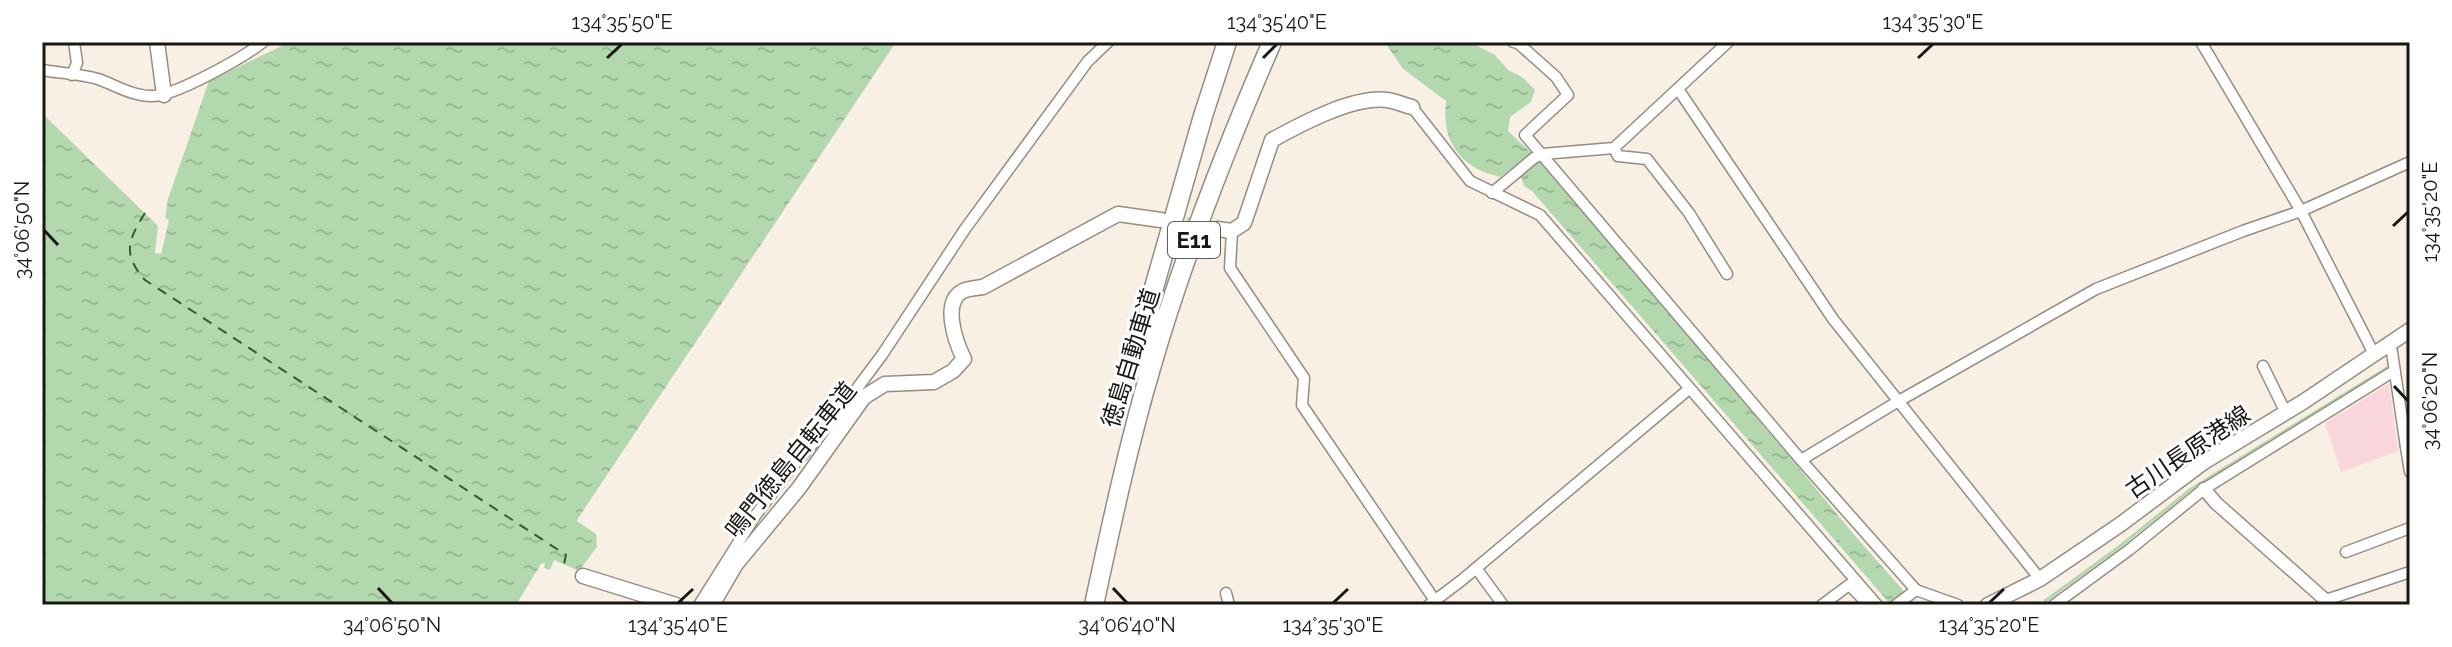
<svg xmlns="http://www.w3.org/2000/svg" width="2452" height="647" font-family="Raleway,'Noto Sans JP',sans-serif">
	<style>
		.park { fill: #f9d5dc }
		.water { fill: url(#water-ripples) }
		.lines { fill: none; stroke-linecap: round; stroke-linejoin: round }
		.stream { stroke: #b3d8ae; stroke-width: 3 }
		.ferry { stroke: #2e5f29; stroke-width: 2; stroke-dasharray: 10 8; stroke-linecap: butt }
		.secondary-tunnel { stroke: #d7cfc6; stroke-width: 14; stroke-dasharray: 14 7; stroke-linecap: butt }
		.minor-casing { stroke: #958d83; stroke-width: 13 }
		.tertiary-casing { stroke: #958d83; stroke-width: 15 }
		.secondary-casing { stroke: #958d83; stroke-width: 17 }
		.motorway-casing { stroke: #958d83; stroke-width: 21 }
		.minor { stroke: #fff; stroke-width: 10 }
		.tertiary { stroke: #fff; stroke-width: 12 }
		.secondary { stroke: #fff; stroke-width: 14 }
		.motorway { stroke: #fff; stroke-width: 18 }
		.ticks { fill: none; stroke: #191713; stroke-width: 3 }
		.labels { text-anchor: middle; stroke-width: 6; stroke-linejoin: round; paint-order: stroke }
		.shield { fill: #fff; stroke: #5e5d5a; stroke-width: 2 }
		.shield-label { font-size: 22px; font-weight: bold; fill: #191713 }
		.street-label { font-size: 24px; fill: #191713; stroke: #fff }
		.neatline { fill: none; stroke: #191713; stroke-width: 3 }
		.ticks-label { font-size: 20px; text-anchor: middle; fill: #191713 }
	</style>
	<defs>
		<pattern id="water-ripples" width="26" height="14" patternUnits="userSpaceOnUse" patternTransform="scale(2)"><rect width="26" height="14" fill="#b3d8ae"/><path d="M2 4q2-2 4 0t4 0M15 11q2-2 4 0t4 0" fill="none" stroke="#99b995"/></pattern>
	</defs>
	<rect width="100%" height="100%" fill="#f9f0e5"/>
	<!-- park -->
	<path class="park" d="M2389,384L2398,451L2341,472L2325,423Z"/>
	<!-- water -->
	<g class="water">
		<path d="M290,42H896L579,517L577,521L596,534L597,547L579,571L554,560L550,570L544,568L545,563L541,564L516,605H42V113L158,226L155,253L161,254L169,220L165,218L168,199L209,81Z"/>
		<path d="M1385,42H1470L1495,55L1508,70L1522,77L1535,90L1531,102L1510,117L1508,131L1551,171L1857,538L1916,605H1891L1532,191L1524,186L1517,164L1500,177C1461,168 1441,142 1446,101L1402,68Z"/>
	</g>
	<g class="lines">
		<!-- stream -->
		<path class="stream" d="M2045,601L2119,547L2191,489L2387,368"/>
		<!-- ferry -->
		<path class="ferry" d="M145,213C128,240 122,254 145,280L566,555L564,564"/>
		<!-- secondary-tunnel -->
		<path class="secondary-tunnel" d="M1165,221L1217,229"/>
		<defs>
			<g id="minor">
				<path d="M1513,42L1518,43L1556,77L1568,95L1525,135L1801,460L1916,590L1958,605"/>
				<path d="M2201,42L2301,211L2373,352"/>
				<path d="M42,70C60,73 80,74 98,79C115,85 132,96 151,96C174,97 244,57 263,42"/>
				<path d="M72,75L77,63L74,42"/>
				<path d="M1678,89L1833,319L2040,579"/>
				<path d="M1412,107L1470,181L1540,215L1877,605"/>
				<path d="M1614,148L1618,156L1647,159L1689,213L1727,274"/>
				<path d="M1492,193L1534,158L1542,154L1614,148L1728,42"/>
				<path d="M1232,231L1230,268L1304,378L1302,405L1438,605"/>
				<path d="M2388,343L2392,352L2406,447L2410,450"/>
				<path d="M2263,366L2286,413"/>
				<path d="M2406,447L2410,472"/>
				<path d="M1801,460L1897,402L2096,289L2243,231L2301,211L2410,162"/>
				<path d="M2346,552L2410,528"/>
				<path d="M1476,568L1503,605"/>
				<path d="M1226,593L1229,605"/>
				<path d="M2326,600L2410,572"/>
				<path d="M699,605L755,516L790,469L828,427L882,355L965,229L1088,61L1108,42"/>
				<path d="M1429,605L1462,580L1689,389"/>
				<path d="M1822,605L1849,585L1866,602"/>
				<path d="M1896,605L1916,590"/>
				<path d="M2054,605L2129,550L2204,489L2394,371"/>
			</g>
			<path id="tertiary" d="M2204,489L2216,503L2331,605"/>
			<g id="secondary">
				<path d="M157,42L164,95"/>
				<path d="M1217,229L1232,231L1244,223L1272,140C1301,124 1353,96 1387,100C1395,101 1404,105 1412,107"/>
				<path d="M583,576L676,605"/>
				<path d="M712,605L736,564L799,488L864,397L885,384L934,382L953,371L964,359C956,343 941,302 963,291C969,288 977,288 983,287L1118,214L1161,220"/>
				<path d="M1988,605L2040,579L2121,524L2204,462L2303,402L2410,330"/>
			</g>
			<g id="motorway">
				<path d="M1141,369L1153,291L1203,116L1227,42"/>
				<path d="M1094,605C1111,526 1128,446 1151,368C1183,257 1226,148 1272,42"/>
			</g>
		</defs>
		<!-- minor casing -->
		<use href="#minor" class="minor-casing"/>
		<!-- tertiary casing -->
		<use href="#tertiary" class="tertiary-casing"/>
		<!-- secondary casing -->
		<use href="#secondary" class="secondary-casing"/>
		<!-- motorway casing -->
		<use href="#motorway" class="motorway-casing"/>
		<!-- minor -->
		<use href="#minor" class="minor"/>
		<!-- tertiary -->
		<use href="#tertiary" class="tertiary"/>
		<!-- secondary -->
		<use href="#secondary" class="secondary"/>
		<!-- motorway -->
		<use href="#motorway" class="motorway"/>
	</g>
	<!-- ticks -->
	<path class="ticks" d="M607,58L622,44M1263,58L1277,44M1918,58L1933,44M2393,226L2408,212M44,230L58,245M2394,386L2408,401M378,588L392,603M1113,588L1127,603M678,603L693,589M1333,603L1348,589M1989,603L2004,589"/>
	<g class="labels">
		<!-- shield labels -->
		<rect class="shield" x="1168" y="222" width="52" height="36" rx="6"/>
		<g class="shield-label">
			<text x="1194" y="248">E11</text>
		</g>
		<!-- street labels -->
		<g class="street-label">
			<text transform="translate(1131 358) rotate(-73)" y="8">徳島自動車道</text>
			<text transform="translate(2188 452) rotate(-34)" y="8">古川長原港線</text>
			<text transform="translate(791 460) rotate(-51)" y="8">鳴門徳島自転車道</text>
		</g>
	</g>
	<!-- border -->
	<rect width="2452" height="647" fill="none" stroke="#ffffff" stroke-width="88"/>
	<rect x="44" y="44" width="2364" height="559" class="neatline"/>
	<g class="ticks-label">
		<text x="622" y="29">134°35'50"E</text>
		<text x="1277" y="29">134°35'40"E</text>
		<text x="1933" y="29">134°35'30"E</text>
		<text transform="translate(2430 212) rotate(-90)" y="7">134°35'20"E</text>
		<text transform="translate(22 230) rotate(-90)" y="7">34°06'50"N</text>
		<text transform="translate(2430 401) rotate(-90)" y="7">34°06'20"N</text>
		<text x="392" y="632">34°06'50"N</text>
		<text x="678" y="632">134°35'40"E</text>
		<text x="1127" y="632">34°06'40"N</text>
		<text x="1333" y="632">134°35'30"E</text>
		<text x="1989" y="632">134°35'20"E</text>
	</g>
</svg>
